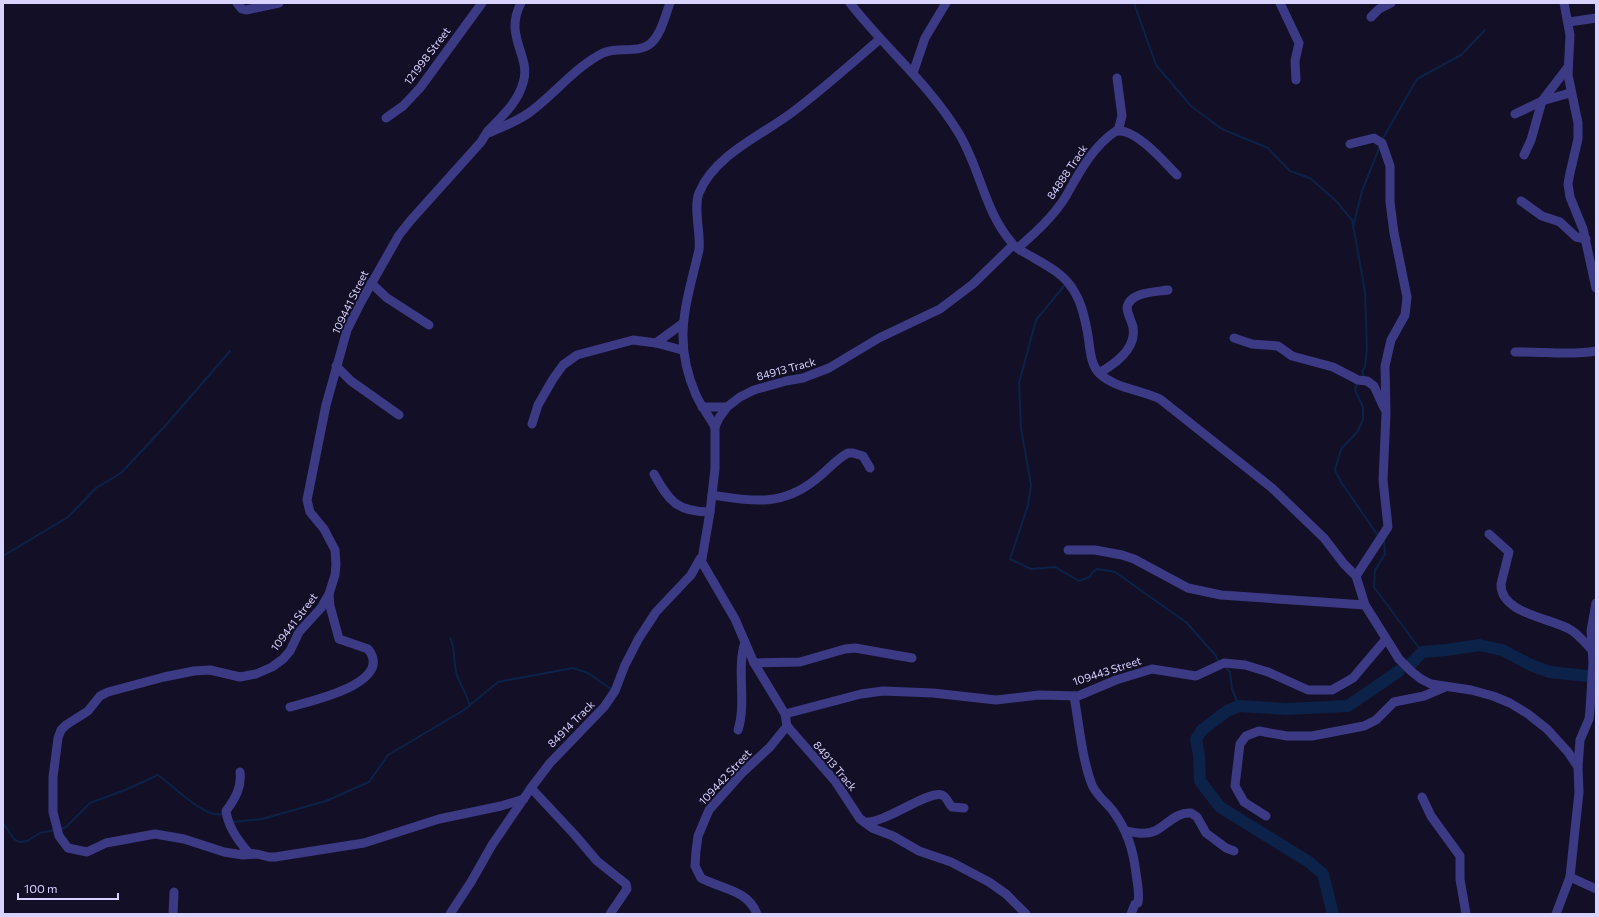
<svg xmlns="http://www.w3.org/2000/svg" width="1599" height="917" font-family="Commissioner,sans-serif">
	<style>
		.lines { fill: none; stroke-linecap: round; stroke-linejoin: round }
		.stream { stroke: #0c2248; stroke-width: 2 }
		.river { stroke: #0c2248; stroke-width: 12 }
		.minor { stroke: #3d3a85; stroke-width: 9 }
		.labels { text-anchor: middle; stroke-width: 4; stroke-linejoin: round; paint-order: stroke }
		.street-label { font-size: 11px; fill: #d9d4ff; stroke: #130f26 }
	</style>
	<rect width="100%" height="100%" fill="#130f26"/>
	<g class="lines">
		<!-- stream -->
		<g class="stream">
			<path d="M1134,3L1156,65L1191,106L1222,129L1268,148L1290,171L1310,178L1336,201L1352,220L1365,291L1367,348L1365,367L1362,371L1364,377"/>
			<path d="M1382,140L1417,79L1461,55L1485,30"/>
			<path d="M1353,227L1362,191L1380,146"/>
			<path d="M1064,286L1036,320L1019,383L1021,428L1031,485L1028,505L1010,559L1031,569L1055,567L1079,581L1090,577L1092,573L1097,569L1115,572L1187,623L1216,656L1218,661"/>
			<path d="M1357,384L1355,390L1363,407V420L1357,432L1341,449L1335,470L1341,482L1379,537"/>
			<path d="M1382,540L1384,542L1385,554L1375,570L1374,587L1422,652"/>
			<path d="M3,556L68,517L96,488L121,473L166,425L230,351"/>
			<path d="M450,638C457,651 452,664 458,678C462,688 467,695 470,706"/>
			<path d="M1225,667L1230,672L1232,689L1239,706"/>
			<path d="M233,822L262,819L326,801L369,782L388,755L464,710L498,682L573,668L588,673L611,689"/>
			<path d="M3,823L14,839L19,842L27,841L40,833L55,830"/>
			<path d="M61,829L66,827L90,803L125,790L158,775C173,786 205,819 223,814"/>
		</g>
		<!-- river -->
		<g class="river">
			<path d="M1411,664L1422,652L1447,650L1479,645L1502,650L1531,665L1550,672L1587,676"/>
			<path d="M1333,914L1323,874L1309,862L1220,807L1200,781L1199,755L1196,739L1202,730L1227,711L1239,706L1286,709L1348,706L1399,671"/>
		</g>
		<!-- minor -->
		<g class="minor">
			<path d="M237,3L242,9L246,10L279,3"/>
			<path d="M850,3C884,47 929,84 958,132C980,167 984,211 1012,243C1015,248 1022,251 1027,254C1042,263 1062,272 1072,288C1081,301 1084,315 1087,330C1090,343 1089,363 1099,373C1114,388 1141,390 1160,399L1272,488L1324,538L1344,564L1356,576L1365,605L1399,659L1411,671L1421,679L1431,684L1471,690L1493,696L1510,703L1528,714L1547,729L1568,752L1578,767L1579,792L1570,877L1556,914"/>
			<path d="M1280,3L1299,43L1295,61L1296,80"/>
			<path d="M1564,3L1570,35L1568,75L1578,123V139L1570,173L1568,184L1570,197L1583,229L1596,288"/>
			<path d="M1371,17L1379,9L1391,3"/>
			<path d="M1569,22L1596,18"/>
			<path d="M913,73L925,38L946,3"/>
			<path d="M1117,78L1122,116L1118,131"/>
			<path d="M1515,114L1542,101L1570,93"/>
			<path d="M386,118L403,106L420,88L482,3"/>
			<path d="M487,132C501,117 517,104 523,83C532,56 503,37 521,3"/>
			<path d="M1350,144L1374,138L1382,143L1390,166V202L1394,233L1407,297L1405,315L1391,340L1385,366L1386,414L1383,480L1388,527L1356,576"/>
			<path d="M1524,155L1531,140L1542,101L1568,67"/>
			<path d="M1521,201L1542,216L1560,222L1576,237L1586,239"/>
			<path d="M1018,248C1035,233 1054,216 1066,196C1079,173 1093,146 1116,131C1136,128 1164,162 1177,175"/>
			<path d="M371,283L387,298L429,325"/>
			<path d="M1234,338L1252,344L1278,346L1292,356L1333,367L1358,380L1367,381L1374,386L1384,408"/>
			<path d="M656,343L682,324"/>
			<path d="M1515,352C1543,351 1569,356 1596,351"/>
			<path d="M336,366L351,381L399,415"/>
			<path d="M1099,373C1115,364 1137,349 1133,327C1131,320 1128,315 1127,308C1129,292 1155,292 1168,290"/>
			<path d="M702,407H727"/>
			<path d="M532,424L538,405L553,379L563,365L577,355L633,340L656,343L682,350"/>
			<path d="M715,427C709,416 701,406 696,395C672,340 686,305 699,250C701,234 693,207 699,193C715,154 763,135 794,111C824,88 852,63 880,39"/>
			<path d="M654,474C669,501 677,512 710,512"/>
			<path d="M712,495C752,501 781,507 815,480C826,472 835,460 848,453H853L863,456L870,468"/>
			<path d="M1489,534L1509,552L1501,584C1500,614 1552,618 1571,630C1579,635 1586,644 1593,651"/>
			<path d="M1068,550H1095L1122,555L1134,559L1188,588L1221,595L1365,605"/>
			<path d="M700,559L735,619L754,663L785,714L787,726L835,781L860,819L872,828L893,836L919,851L951,862L989,882L1006,894L1026,914"/>
			<path d="M754,663L800,662L845,649L855,648L912,658"/>
			<path d="M1074,696C1079,724 1082,759 1092,785C1097,796 1106,802 1113,811C1127,830 1133,849 1136,873C1137,883 1140,892 1138,903L1135,904L1131,914"/>
			<path d="M290,707C311,701 395,683 368,649L339,639L330,606L329,595"/>
			<path d="M785,714L861,694L883,691L933,693L996,700L1039,695L1078,696L1116,680L1152,669L1196,676L1224,663L1245,665L1268,672L1308,690H1332L1353,678L1386,639"/>
			<path d="M738,730C747,701 736,670 745,642"/>
			<path d="M1578,767L1580,740L1589,719L1590,710L1593,662L1591,631L1596,603"/>
			<path d="M240,772C242,787 235,799 226,811C228,827 239,842 249,853L254,854"/>
			<path d="M531,788L574,834L597,861L626,884L627,889L610,914"/>
			<path d="M1422,797L1431,816L1460,856V879L1466,914"/>
			<path d="M524,799L501,806L439,819L364,843L275,857H269L257,854L243,855L224,852L184,839L155,834L106,843L87,852L68,848L59,836L53,812V777L58,738L61,730L66,725L88,711L100,696L108,692L164,677L194,671L210,670L240,677L256,674L272,667L283,659L290,651L299,632L321,608L329,594L335,575L336,564L335,550L324,529L310,512L307,500L326,405L347,330L361,302L399,235L411,220L481,142L486,134C502,127 521,120 534,109C557,91 577,66 603,53C617,46 637,54 650,44C661,35 665,16 670,3"/>
			<path d="M1266,816L1244,802L1235,786L1239,752L1240,744L1246,736L1259,731L1287,736H1312L1364,726L1376,720L1394,702L1424,696L1445,687"/>
			<path d="M862,820L864,822C885,824 928,790 942,795C946,796 949,804 952,807L964,808"/>
			<path d="M1126,831C1136,833 1145,835 1155,831C1167,825 1176,812 1191,813L1197,817L1206,833L1226,848L1234,851"/>
			<path d="M1570,877L1596,889"/>
			<path d="M173,914L174,892"/>
			<path d="M450,914L471,882L492,845L531,788L550,763L604,707L615,691L625,665L639,638L656,612L691,575L700,559H702L710,512L715,469V427L719,418L727,407L740,397L754,390L786,381L803,378L829,368L879,338L940,309L973,284L1013,245"/>
			<path d="M757,914C747,889 721,889 701,878L695,866L696,851L698,836L709,810L741,774L770,747L787,726"/>
		</g>
	</g>
	<g class="labels">
		<!-- street labels -->
		<g class="street-label">
			<text transform="translate(427 56) rotate(-53)" y="4">121998 Street</text>
			<text transform="translate(1067 172) rotate(-56)" y="4">84888 Track</text>
			<text transform="translate(350 302) rotate(-64)" y="4">109441 Street</text>
			<text transform="translate(786 369) rotate(-15)" y="4">84913 Track</text>
			<text transform="translate(294 622) rotate(-53)" y="4">109441 Street</text>
			<text transform="translate(1107 671) rotate(-18)" y="4">109443 Street</text>
			<text transform="translate(571 724) rotate(-45)" y="4">84914 Track</text>
			<text transform="translate(835 766) rotate(50)" y="4">84913 Track</text>
			<text transform="translate(725 777) rotate(-47)" y="4">109442 Street</text>
		</g>
	</g>
	<!-- border -->
	<rect width="1599" height="917" fill="none" stroke="#d9d4ff" stroke-width="8"/>
	<!-- scale -->
	<path d="M18 893v6h100v-6" fill="none" stroke="#d9d4ff" stroke-width="2"/>
	<text x="24" y="893" font-size="12" fill="#d9d4ff" stroke="#130f26" stroke-width="3" paint-order="stroke">100 m</text>
</svg>
